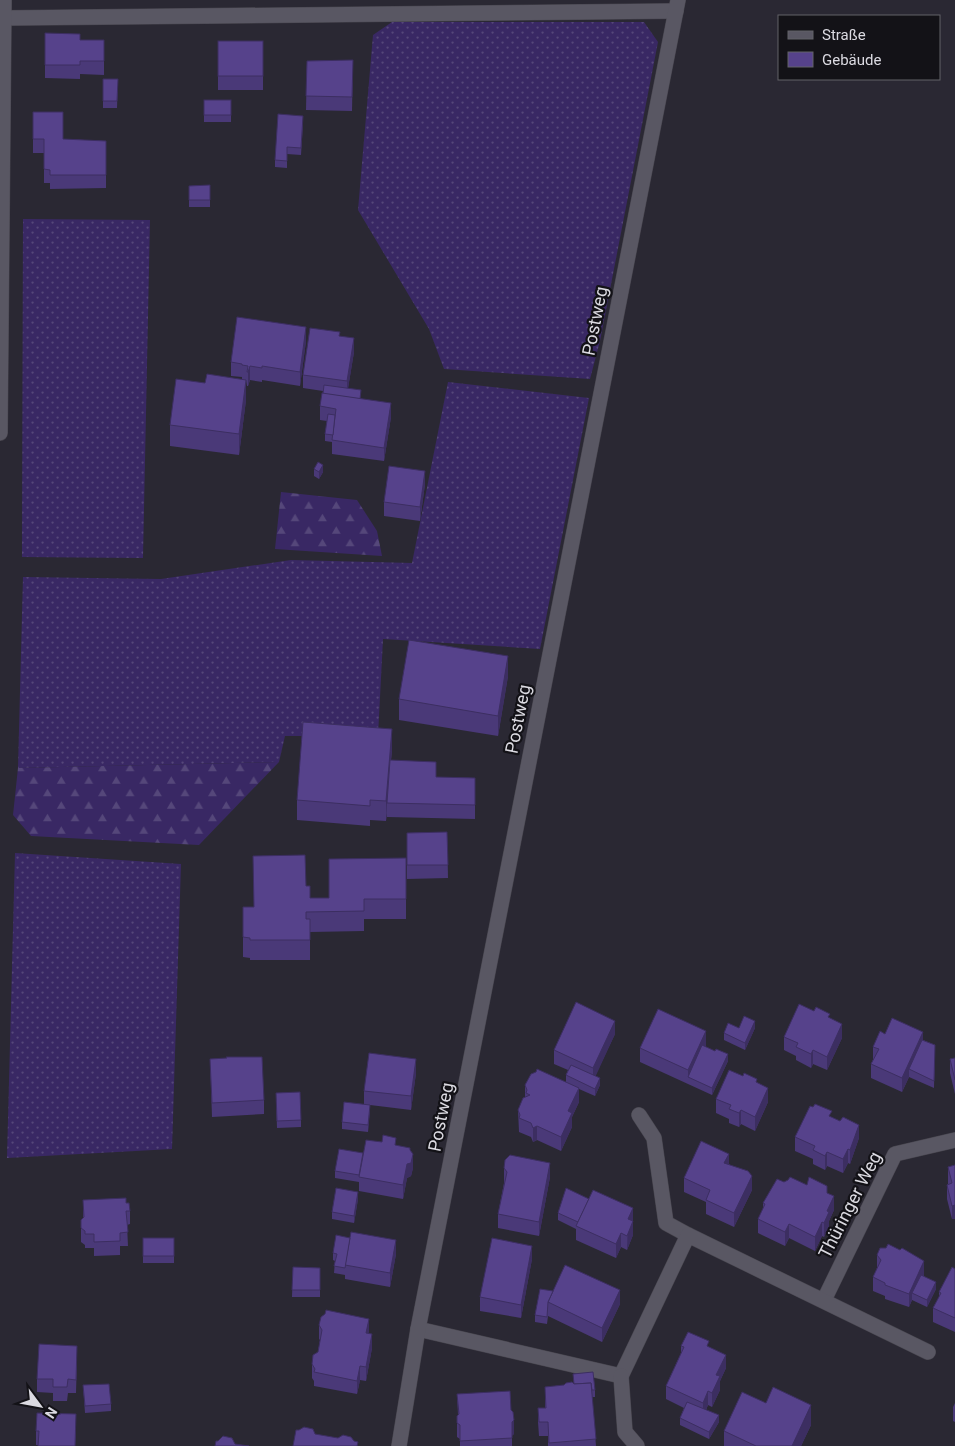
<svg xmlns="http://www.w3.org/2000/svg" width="955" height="1446" font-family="Roboto,sans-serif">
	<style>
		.grass { fill: url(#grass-dots) }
		.forest { fill: url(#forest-firs) }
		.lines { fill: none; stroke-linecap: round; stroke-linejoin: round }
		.minor-casing { stroke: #47454e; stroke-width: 16 }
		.minor { stroke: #595763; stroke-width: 15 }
		.wall { fill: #4a3978 }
		.shaded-wall { fill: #3c2e61 }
		.building { fill: #56428b; stroke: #3c2e61 }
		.labels { text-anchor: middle; stroke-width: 4.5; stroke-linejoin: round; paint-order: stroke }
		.street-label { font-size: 18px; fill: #dbdae1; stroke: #131217 }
	</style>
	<defs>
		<pattern id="grass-dots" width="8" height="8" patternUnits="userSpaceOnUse" patternTransform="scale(1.25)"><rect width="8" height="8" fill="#392864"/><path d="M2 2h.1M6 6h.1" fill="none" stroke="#55477a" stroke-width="1.8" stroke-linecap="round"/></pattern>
		<pattern id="forest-firs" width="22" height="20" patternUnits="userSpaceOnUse" patternTransform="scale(1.25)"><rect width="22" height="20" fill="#392864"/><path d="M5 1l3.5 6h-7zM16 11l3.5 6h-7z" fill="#55477a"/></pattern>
	</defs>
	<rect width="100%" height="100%" fill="#2a2833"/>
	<!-- grass -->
	<g class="grass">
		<path d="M392,22H644L658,42L600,341L590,379L444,369L429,329L358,210L373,35Z"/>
		<path d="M23,219L150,220L143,558L22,557Z"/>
		<path d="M448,382L589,398L540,649L383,639L378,736H285L279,762L18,768L23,577L161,579L291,560L412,563Z"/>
		<path d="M15,853L181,864L172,1149L7,1158Z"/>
	</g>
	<!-- forest -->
	<g class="forest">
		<path d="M281,492L357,500L377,531L382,556L275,549Z"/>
		<path d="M279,762L199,845L31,836L13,815L18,768Z"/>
	</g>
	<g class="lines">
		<defs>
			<g id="minor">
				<path d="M4,18L676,11"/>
				<path d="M0,433L4,0"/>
				<path d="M639,1115L654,1138L666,1223L688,1235"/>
				<path d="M824,1300L895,1154L955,1140"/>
				<path d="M418,1329L621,1376L688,1235L928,1352"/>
				<path d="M621,1376L625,1432L637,1446"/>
				<path d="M399,1446L418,1329L678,0"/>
			</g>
		</defs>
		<!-- minor casing -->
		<use href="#minor" class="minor-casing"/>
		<!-- minor -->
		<use href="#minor" class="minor"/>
	</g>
	<!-- wall -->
	<g class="wall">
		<path d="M45,33L80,40H104V75L80,74V79L45,78Z"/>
		<rect x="218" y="41" width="45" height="49"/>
		<path d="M353,60L352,111L306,110L307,61Z"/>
		<path d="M103,79H118L117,108H103Z"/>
		<rect x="204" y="100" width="27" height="22"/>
		<path d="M33,112L63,139L106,141V188L50,189V183H44V153H33Z"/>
		<path d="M303,123L301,155L287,154V168L275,167V160Z"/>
		<path d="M210,185V207H189V186Z"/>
		<path d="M340,336L354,352L348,388L361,399L391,417L384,461L332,454V442L325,441V434L327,421L320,420V406L323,391L303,388V375Z"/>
		<path d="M306,341L300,386L262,380V382L250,380L248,386H247L246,380V400L239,455L170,446V425L205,383L242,379V377L231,376V362Z"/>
		<path d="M314,469L323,472L319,479L314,476Z"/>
		<path d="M425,484L420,521L384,516V502Z"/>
		<path d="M508,676L498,736L399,720V699Z"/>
		<path d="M392,750L391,760L436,777L475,778V819L387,817V813L386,821L370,820V826L297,820V800Z"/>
		<path d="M447,832L448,878L407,879V833Z"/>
		<path d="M406,858V919H364V931L310,932V960H250V958L243,957V907H253L306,886L310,898H329Z"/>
		<path d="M830,1018L842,1038L827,1070L813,1064L811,1068L796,1060V1056L784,1050V1037Z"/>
		<path d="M739,1028H755L745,1050L724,1040V1033Z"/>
		<path d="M615,1034L595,1076L600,1085L595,1096L579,1089V1102L572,1117V1127L561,1151L537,1140L533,1142L531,1137L519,1132L518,1110L525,1097V1085L566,1082V1075L568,1070L554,1064V1050Z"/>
		<path d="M885,1034L923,1040L935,1045L934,1088L909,1077L902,1092L871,1078V1064L873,1060V1047Z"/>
		<path d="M706,1045L705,1047L728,1061L712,1095L640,1062V1048Z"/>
		<path d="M955,1058V1094L950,1073V1059Z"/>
		<path d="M210,1059L264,1100V1114L212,1117Z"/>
		<path d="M416,1073L411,1110L370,1105L368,1132L342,1129V1122L364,1104V1091Z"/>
		<path d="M757,1083L768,1102L755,1131L741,1124L739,1127L729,1123V1119L716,1113V1099Z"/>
		<path d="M276,1100L301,1120V1127L277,1128Z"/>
		<path d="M832,1117L859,1138L850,1164L848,1163L843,1173L827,1166L825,1170L813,1164V1159L795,1151V1137Z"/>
		<path d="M396,1145L410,1151L413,1168L411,1176L407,1178L403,1199L359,1191V1182L335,1178V1171L363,1153Z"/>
		<path d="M729,1164L752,1190L734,1227L706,1214V1202L684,1192V1178Z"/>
		<path d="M955,1165L952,1219L947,1199V1185L948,1184V1167Z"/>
		<path d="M504,1168L550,1177L539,1236L498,1228V1214L504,1183Z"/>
		<path d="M784,1182L827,1193L834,1210L829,1221V1226L824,1237L822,1236L815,1251L789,1238L785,1246L758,1233V1219L763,1209V1203Z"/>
		<path d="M358,1199L354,1223L332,1219V1212Z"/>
		<path d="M589,1199L633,1208V1235L627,1250L621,1247L616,1258L576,1240V1229L558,1220V1213Z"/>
		<path d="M83,1200L126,1203L130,1211V1224L127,1225L128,1246H120V1255L94,1256V1248H85V1245L81,1242V1220L83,1218Z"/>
		<rect x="143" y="1238" width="31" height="25"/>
		<path d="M333,1253L396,1254L390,1287L345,1279V1275L334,1273L335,1261L333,1260Z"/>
		<path d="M877,1255L924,1275V1276L936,1289L927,1307L912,1300L909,1307L885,1299V1296L873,1291V1277L877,1268Z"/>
		<path d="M532,1259L521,1318L480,1311V1297Z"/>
		<path d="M293,1267L320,1268V1297H292Z"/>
		<path d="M955,1269V1332L933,1322V1308L939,1297V1292Z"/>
		<path d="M540,1289L620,1304L602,1342L548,1316L547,1324L535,1322V1315Z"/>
		<path d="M319,1325L369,1334L372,1348L366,1381L360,1380L357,1394L314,1386V1381L312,1378V1364L318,1352L320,1340L319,1339Z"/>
		<path d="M681,1346L709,1347L726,1368L720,1381V1390L712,1407L708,1405L706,1410L719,1422L709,1439L680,1425V1418L684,1408L666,1399V1386L681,1353Z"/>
		<path d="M77,1359L76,1393H68L67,1401H53V1393L37,1392V1379Z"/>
		<path d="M574,1384L595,1390V1397H592L596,1446H548V1436H539L538,1422V1408H545V1387Z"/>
		<path d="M83,1385L111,1404V1411L85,1413Z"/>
		<path d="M457,1394L511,1410L514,1434L512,1435V1446H460V1439L457,1437V1416L458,1415Z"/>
		<path d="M766,1403L811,1425L801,1446H724V1431Z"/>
		<path d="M955,1403V1422L953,1421V1407Z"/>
		<path d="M76,1428L75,1446H38L39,1445H36V1431Z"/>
	</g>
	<!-- shaded-wall -->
	<g class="shaded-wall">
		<path d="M306,327V341L300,386V372Z"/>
		<path d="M354,338V352L347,395V381Z"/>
		<path d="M250,366V380L248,386V372Z"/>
		<path d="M246,380V400L239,455V434Z"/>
		<path d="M391,403V417L384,461V448Z"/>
		<path d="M323,465V472L319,479V472Z"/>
		<path d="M425,471V484L420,521V507Z"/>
		<path d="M508,656V676L498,736V716Z"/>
		<path d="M392,729V750L387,803L386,821V801Z"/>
		<path d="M615,1021V1034L593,1082V1068Z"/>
		<path d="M755,1021V1028L745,1050V1043Z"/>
		<path d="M842,1024V1038L827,1070V1057Z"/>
		<path d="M706,1031V1045L691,1078L688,1077V1084V1070Z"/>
		<path d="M923,1032V1046L909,1069V1077L902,1092V1078Z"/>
		<path d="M813,1050V1064L811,1068V1054Z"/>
		<path d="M728,1054V1061L712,1095V1088Z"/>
		<path d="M416,1059V1073L411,1110V1096Z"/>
		<path d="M600,1078V1085L595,1096V1089Z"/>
		<path d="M579,1088V1102L572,1117V1127L561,1151V1137L568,1111Z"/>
		<path d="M768,1088V1102L755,1131V1117Z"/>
		<path d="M370,1105V1112L368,1132V1125Z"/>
		<path d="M741,1110V1124L739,1127V1113Z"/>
		<path d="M859,1125V1138L850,1164V1150Z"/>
		<path d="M537,1126V1140L533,1142V1128Z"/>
		<path d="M410,1148V1162L413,1154V1168L411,1176L407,1178L403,1199V1185Z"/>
		<path d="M848,1149V1163L843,1173V1159Z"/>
		<path d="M827,1152V1166L825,1170V1156Z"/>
		<path d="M729,1154V1167L724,1163Z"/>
		<path d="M550,1163V1177L539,1236V1222Z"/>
		<path d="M752,1176V1190L734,1227V1213Z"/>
		<path d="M358,1192V1199L354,1223V1216Z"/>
		<path d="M834,1196V1210L829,1221V1226L824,1237V1223L827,1211Z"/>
		<path d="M955,1205V1219H952V1206Z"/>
		<path d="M633,1208V1235L627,1250L628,1219Z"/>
		<path d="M822,1222V1236L815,1251V1237Z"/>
		<path d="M789,1224V1238L785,1246V1232Z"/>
		<path d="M621,1233V1247L616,1258V1244Z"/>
		<path d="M396,1240V1254L390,1287V1273Z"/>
		<path d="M532,1246V1259L521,1318V1305Z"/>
		<path d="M924,1261V1275L915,1295L912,1293V1300L909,1307V1294Z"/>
		<path d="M936,1282V1289L927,1307V1300Z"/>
		<path d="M620,1290V1304L602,1342V1328Z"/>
		<path d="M369,1319V1332L366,1347V1333Z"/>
		<path d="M372,1334V1348L366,1381V1367Z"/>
		<path d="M726,1355V1368L720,1381V1390L712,1407V1393L716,1375Z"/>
		<path d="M360,1366V1380L357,1394V1381Z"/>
		<path d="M708,1391V1405L703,1417V1403Z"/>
		<path d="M811,1405V1425L801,1446H792Z"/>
		<path d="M719,1415V1422L709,1439V1432Z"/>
		<path d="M514,1420V1434L512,1436V1422Z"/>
	</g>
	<!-- building -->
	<g class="building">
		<path d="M45,33L80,34V40H104V61H80V65H45Z"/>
		<rect x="218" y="41" width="45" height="35"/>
		<path d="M353,60L352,97L306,96L307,61Z"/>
		<path d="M103,79H118L117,101H103Z"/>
		<rect x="204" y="100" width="27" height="15"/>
		<path d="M33,112H63V139L106,141V175H50V170L44,169V139H33Z"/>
		<path d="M278,114L303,116L301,148L287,147V161L275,160Z"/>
		<path d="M210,185V200H189V186Z"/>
		<path d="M237,317L306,327L300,372L262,366V368L250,366L248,372H247L248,366L242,365V364L231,362Z"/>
		<path d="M310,328L340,332L339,336L354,338L347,381L303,375Z"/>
		<path d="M207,374L246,380L239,434L170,425L176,379L205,383Z"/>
		<path d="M324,385L361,390L360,399L323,394Z"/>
		<path d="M322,393L391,403L384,448L332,440L336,409L320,406Z"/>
		<path d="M328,414L335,415L333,435L325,434Z"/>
		<path d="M318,462L323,465L319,472L314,469Z"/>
		<path d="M389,466L425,471L420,507L384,502Z"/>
		<path d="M409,640L508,656L498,716L399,699Z"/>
		<path d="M303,722L392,729L386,801L370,800V806L297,800Z"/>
		<path d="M390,760L436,762V777L475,778V805L387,803Z"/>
		<path d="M447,832L448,865H407V833Z"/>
		<path d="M305,855L306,886H310V898H329V859L406,858V899H364V911L306,912V919H310V940H250V938L243,937V907H254L253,856Z"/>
		<path d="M576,1002L615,1021L593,1068L554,1050Z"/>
		<path d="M799,1004L814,1011L816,1007L830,1014L828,1017L842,1024L827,1057L813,1050L811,1054L796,1047L798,1043L784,1037Z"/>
		<path d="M658,1009L706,1031L688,1070L640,1048Z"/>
		<path d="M744,1016L755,1021L745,1043L724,1033L728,1023L739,1028Z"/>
		<path d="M892,1018L923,1032L902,1078L871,1064L879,1049L873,1047L880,1031L885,1034Z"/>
		<path d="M922,1040L935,1045L934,1081L909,1069Z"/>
		<path d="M702,1045L715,1051L716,1049L728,1054L712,1088L688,1077Z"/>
		<path d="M369,1053L416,1059L411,1096L364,1091Z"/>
		<path d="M226,1057H262L264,1100L212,1103L210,1059L227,1058Z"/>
		<path d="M955,1058V1080L950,1059Z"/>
		<path d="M571,1065L600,1078L595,1089L566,1075Z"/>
		<path d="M537,1069L579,1088L568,1111L572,1113L561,1137L537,1126L533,1128L531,1123L519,1118L520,1115L518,1110L523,1098L530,1095L526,1093L527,1090L525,1085L531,1074L536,1072Z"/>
		<path d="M729,1070L743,1076L744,1073L757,1079L756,1082L768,1088L755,1117L741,1110L739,1113L729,1109L731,1105L716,1099Z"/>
		<path d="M300,1092L301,1120L277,1121L276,1093Z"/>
		<path d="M344,1102L370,1105L368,1125L342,1122Z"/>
		<path d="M815,1104L832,1111L829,1116L840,1121L843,1117L859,1125L850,1150L848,1149L843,1159L827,1152L825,1156L813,1150L815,1146L795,1137L810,1106L813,1107Z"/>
		<path d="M383,1135L396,1138L395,1145L410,1148V1150L413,1154L411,1163L407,1164L403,1185L359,1177L366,1140L382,1142Z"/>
		<path d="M701,1141L729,1154L724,1163L748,1171L752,1176L734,1213L706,1200L710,1190L684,1178Z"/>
		<path d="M339,1149L363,1153L359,1175L335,1171Z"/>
		<path d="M510,1155L550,1163L539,1222L498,1214L507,1172L504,1168L505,1160Z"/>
		<path d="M955,1165V1205L952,1206L947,1185L952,1183L948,1167Z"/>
		<path d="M790,1177L807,1185L809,1177L827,1186V1193L834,1196L827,1211L829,1212L824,1223L822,1222L815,1237L789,1224L785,1232L758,1219L765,1204L763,1203L777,1179L784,1182L788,1180Z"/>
		<path d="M336,1188L358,1192L354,1216L332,1212Z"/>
		<path d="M566,1188L589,1199L578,1222L558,1213Z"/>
		<path d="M593,1190L633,1208L628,1219L633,1221L627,1236L621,1233L616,1244L576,1226Z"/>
		<path d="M126,1198V1203H129L130,1211H126L128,1232L120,1233V1241L94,1242V1234H85V1231L81,1228V1220L84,1217L83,1200Z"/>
		<path d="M351,1232L396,1240L390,1273L345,1265Z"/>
		<path d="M336,1235L350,1238L345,1268L334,1266L337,1254L333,1253Z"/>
		<rect x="143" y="1238" width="31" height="18"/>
		<path d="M492,1238L532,1246L521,1305L480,1297Z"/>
		<path d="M888,1244L900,1250L902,1248L924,1261L909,1294L885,1285V1283L873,1277L881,1260L877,1255L880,1248H886Z"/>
		<path d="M565,1265L620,1290L602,1328L548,1302Z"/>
		<path d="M293,1267L320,1268V1290H292Z"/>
		<path d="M952,1267L955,1269V1318L933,1308L941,1293L939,1292Z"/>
		<path d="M921,1275L936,1282L927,1300L912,1293Z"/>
		<path d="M540,1289L553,1291L548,1302L547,1317L535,1315Z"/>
		<path d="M326,1310L369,1319L366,1333L372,1334L366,1367L360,1366L357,1381L314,1372L315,1369L312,1364L313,1355L318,1352L322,1330L319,1325L321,1317L325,1314Z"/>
		<path d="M688,1332L709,1341L707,1346L726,1355L716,1375L720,1376L712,1393L708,1391L703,1403L666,1386L684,1347L681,1346Z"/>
		<path d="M39,1344L77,1346L76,1380L68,1379L67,1387H53V1379H37Z"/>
		<path d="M593,1372L595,1390H592L591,1383L574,1384L573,1374Z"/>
		<path d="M572,1382L574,1384L591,1383L596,1439L549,1443L548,1422H539L538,1408H546L545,1387L564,1385L566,1383Z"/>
		<path d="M109,1384L111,1404L85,1406L83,1385Z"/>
		<path d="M773,1387L811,1405L792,1446H756L724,1431L742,1392L766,1403Z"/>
		<path d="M510,1391L511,1410L513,1412L514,1420L512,1422V1438L460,1441V1425L457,1423V1416L459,1414L457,1394Z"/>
		<path d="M687,1402L719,1415L709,1432L680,1418Z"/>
		<path d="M37,1413L76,1414L75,1446H38L39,1431H36Z"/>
		<path d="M304,1427L313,1429L315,1434L338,1438L343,1435L351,1437L354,1441L358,1442L357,1446H293L296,1430H299Z"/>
		<path d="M223,1436L232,1438L235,1444L249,1446H215L216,1441H218Z"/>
	</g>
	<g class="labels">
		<!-- street labels -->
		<g class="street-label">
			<text transform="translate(595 321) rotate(-79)" y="6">Postweg</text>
			<text transform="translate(518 719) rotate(-79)" y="6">Postweg</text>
			<text transform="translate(441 1117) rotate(-79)" y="6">Postweg</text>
			<text transform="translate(850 1205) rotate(-63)" y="6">Thüringer Weg</text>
		</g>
	</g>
	<!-- legend -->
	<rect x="778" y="15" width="162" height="65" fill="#131217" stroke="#636268"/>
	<rect x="788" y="31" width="25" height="8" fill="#595763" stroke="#636268"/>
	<text x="822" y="40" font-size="15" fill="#dbdae1">Straße</text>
	<rect x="788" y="52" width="25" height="15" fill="#56428b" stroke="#636268"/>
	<text x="822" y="65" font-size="15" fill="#dbdae1">Gebäude</text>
	<!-- north arrow -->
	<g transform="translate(40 1406) rotate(122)" stroke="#131217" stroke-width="4" paint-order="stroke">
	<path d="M0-4L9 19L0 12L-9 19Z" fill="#dbdae1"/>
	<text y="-8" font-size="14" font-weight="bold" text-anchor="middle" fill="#dbdae1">N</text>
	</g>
</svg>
